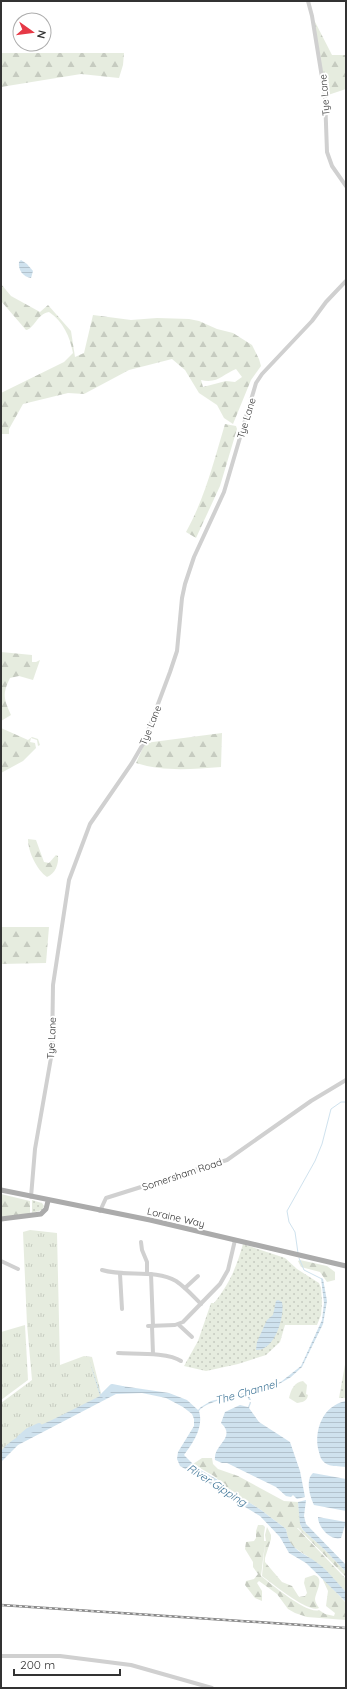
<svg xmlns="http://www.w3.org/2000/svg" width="347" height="1689" font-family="Quicksand,sans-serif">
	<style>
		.grass { fill: url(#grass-dots) }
		.forest { fill: url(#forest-firs); fill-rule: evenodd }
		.park { fill: url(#park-tufts) }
		.water { fill: url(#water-rules) }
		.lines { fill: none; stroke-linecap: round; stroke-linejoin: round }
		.stream { stroke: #cfe2ee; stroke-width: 1 }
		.river { stroke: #cfe2ee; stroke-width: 6 }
		.minor { stroke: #d0d0d0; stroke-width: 4 }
		.major { stroke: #ababab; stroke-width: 5 }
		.rail-casing { stroke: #888; stroke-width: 2.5 }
		.rail { stroke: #fff; stroke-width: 1; stroke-dasharray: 3; stroke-linecap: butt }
		.labels { text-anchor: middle; stroke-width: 4; stroke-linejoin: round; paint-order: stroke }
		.street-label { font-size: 10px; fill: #333; stroke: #fff }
		.water-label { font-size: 11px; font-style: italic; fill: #3f7597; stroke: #fff }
	</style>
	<defs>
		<pattern id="grass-dots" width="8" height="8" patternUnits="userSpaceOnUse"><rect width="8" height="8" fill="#e6ecdf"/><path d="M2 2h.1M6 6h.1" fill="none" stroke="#c6cbc0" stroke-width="1.8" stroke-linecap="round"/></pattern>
		<pattern id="forest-firs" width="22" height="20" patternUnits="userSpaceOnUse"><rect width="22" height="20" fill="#e6ecdf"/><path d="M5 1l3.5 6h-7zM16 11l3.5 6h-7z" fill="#c6cbc0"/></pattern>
		<pattern id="park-tufts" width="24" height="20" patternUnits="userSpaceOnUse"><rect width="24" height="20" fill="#e6ecdf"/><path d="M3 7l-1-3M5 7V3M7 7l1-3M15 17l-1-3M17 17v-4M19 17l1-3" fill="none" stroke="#c6cbc0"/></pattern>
		<pattern id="water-rules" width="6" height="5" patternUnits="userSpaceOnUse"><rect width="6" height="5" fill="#cfe2ee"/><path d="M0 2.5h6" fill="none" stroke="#b2c2cd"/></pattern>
	</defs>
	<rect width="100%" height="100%" fill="#fff"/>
	<!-- grass -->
	<g class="grass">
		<path d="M32,1200L42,1203L44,1206L42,1210L32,1213Z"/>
		<path d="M243,1244L285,1258L297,1269L319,1283L321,1288L322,1302L321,1315L317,1325H285L280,1342L266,1355L238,1364L206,1371L184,1366L198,1341L211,1303H214C230,1283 236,1268 243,1244Z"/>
		<path d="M346,1359V1398H339Z"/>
	</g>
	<!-- forest -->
	<g class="forest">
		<path d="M312,16L332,55H346V89L325,96Z"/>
		<path d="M1,53H124L123,65L119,78L81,74L1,87Z"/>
		<path d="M1,284L11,296L40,312L48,305L71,331L75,357L84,353L93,315L131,320L157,318L189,319L199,321L217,329L233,333L252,345L259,359L261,366L251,380L233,424L224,418L217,405L199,393L185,370L172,359L129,370L84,394L68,393L23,404L9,429V434H1V393L64,362L73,353C70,337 63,321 49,312C37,314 34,329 26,330L1,301ZM236,369L242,377L235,382L226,381L203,387L201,380C218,384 223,374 236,369Z"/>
		<path d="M225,424L236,426L237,429L220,486L196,538L186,532C205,498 214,461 225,424Z"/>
		<path d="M1,652L32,655V662H36L40,660L33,680L19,676L10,678C2,694 4,699 11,715L1,721Z"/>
		<path d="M1,728L28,740L32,737L38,739L40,745L38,746L37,740L31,738L30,742L35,743L36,748L23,761L1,773Z"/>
		<path d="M222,733L221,767C192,769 164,772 136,763L145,743Z"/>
		<path d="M28,839L36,840L44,862L49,863L56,855L58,856C59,864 55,874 47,877C37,870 28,852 28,839Z"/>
		<path d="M1,927H49L46,963L1,964Z"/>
		<path d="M1,1194L30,1201V1214L1,1217Z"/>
		<path d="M300,1260L327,1266L335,1272V1280L327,1282L320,1272L301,1267L298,1261Z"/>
		<path d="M303,1381L307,1385L306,1394L308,1395C307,1402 302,1402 297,1403L289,1398C291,1390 294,1382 303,1381Z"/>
		<path d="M202,1458H212L213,1464L218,1469L238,1476L284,1501L298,1502L301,1527L303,1530L324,1549L346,1572V1577L298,1528H297L346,1579V1592L310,1558L292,1546L287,1537L286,1529L282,1526L261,1510L231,1491L214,1476L193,1464Z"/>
		<path d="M258,1525H263L265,1527L264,1534V1541H266L265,1535L267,1527L271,1535V1539L265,1558V1562L282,1582L292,1586L299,1597L305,1596L307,1593L304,1583L305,1578L314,1575C325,1578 316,1591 315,1599C315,1602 317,1605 319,1608C309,1614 272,1583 262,1576L265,1543L261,1576C271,1584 308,1615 319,1610L325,1614L334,1616L335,1613L326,1606L328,1591L323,1580L324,1579L346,1603V1620L307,1617L295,1613L288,1609L277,1594L259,1581L257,1583L262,1591V1601L255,1598L245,1585L246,1581L254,1579L258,1574L253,1567V1562L245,1549L246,1542L254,1541L256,1538V1531Z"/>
	</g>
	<!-- park -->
	<g class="park">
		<path d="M30,1230L57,1233L60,1365L84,1356L92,1357L102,1397L64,1416L28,1431L1,1455V1403L32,1380L27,1324L23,1232Z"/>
		<path d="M25,1325L28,1380L1,1400V1332Z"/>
	</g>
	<!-- water -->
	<g class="water">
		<path d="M21,260L27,264L33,271L31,278C23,277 18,270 19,262Z"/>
		<path d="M321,1278L323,1279L327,1301L323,1324L302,1367L291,1377L279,1384L248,1394L251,1400H249L246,1394C234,1396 205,1402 199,1411C204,1427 193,1443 184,1455L197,1468L218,1480L231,1491L261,1510L286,1529C289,1552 305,1552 320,1565C330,1573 337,1583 346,1592V1602L306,1563L289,1553L280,1537L260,1516L220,1492L206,1481L180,1466L177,1459L178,1452L194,1426V1419L192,1414L183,1407L166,1398L142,1393L116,1394L18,1445L1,1462V1451C13,1436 35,1428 52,1420C68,1412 84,1404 100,1396L89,1359L101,1395L110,1389L122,1386L169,1393L187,1400L198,1410L201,1407L211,1401L273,1386L282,1381L301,1366L322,1320L324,1303Z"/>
		<path d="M278,1300L282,1302C285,1316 275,1351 256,1350L257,1342L267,1320L273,1315L276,1301Z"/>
		<path d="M346,1401V1467C340,1466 330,1467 325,1463C321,1460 320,1456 319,1452C313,1431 323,1405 346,1401Z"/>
		<path d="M250,1402L251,1403L249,1408L259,1422L290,1442L300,1471L305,1497L297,1499L293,1495L291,1497L286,1496L276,1487L227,1463H222L215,1460C213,1444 237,1438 221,1423L225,1412L240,1405L248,1407Z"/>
		<path d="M313,1473L346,1479V1511L314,1505C310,1497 305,1480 313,1473Z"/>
		<path d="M306,1500L304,1516L306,1524L346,1565V1572L324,1549L303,1530L300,1524L298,1502Z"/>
		<path d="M318,1517L346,1522L341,1538C330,1541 318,1527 318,1517Z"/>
	</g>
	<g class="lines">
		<!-- stream -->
		<g class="stream">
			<path d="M298,1253L295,1232L289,1222L287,1211L315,1161L322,1144L331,1109L341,1102H346"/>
			<path d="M299,1258L304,1270L322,1279"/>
		</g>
		<!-- river -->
		<g class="river">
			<path d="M104,1395L112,1387L122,1389"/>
			<path d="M20,1438L28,1431L39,1426"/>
		</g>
		<!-- minor -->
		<g class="minor">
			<path d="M308,1L312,16L325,96L327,152L332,166L346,186"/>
			<path d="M31,1197L35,1149L52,1052L53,985L69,880L90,824L132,763L143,744L170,672L177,651L182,598L185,584L194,557L224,492L256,383L262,374L312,321L326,302L346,281"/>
			<path d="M100,1211L106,1198L227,1160L311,1101L346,1080"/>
			<path d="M141,1242L142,1250L147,1262V1274"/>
			<path d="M1,1261L18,1269"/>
			<path d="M102,1270C125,1277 155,1269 176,1281C185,1287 193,1296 201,1304"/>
			<path d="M120,1274L122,1309"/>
			<path d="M151,1274L153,1326"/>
			<path d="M185,1288L198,1276"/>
			<path d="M179,1325L192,1337"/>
			<path d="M148,1326L175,1325L183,1322L220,1284L228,1270L235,1240"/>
			<path d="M152,1326L153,1354"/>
			<path d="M118,1353C134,1354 168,1352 181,1361"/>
			<path d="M1,1656H60L131,1665L212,1688"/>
		</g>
		<!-- major -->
		<g class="major">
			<path d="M1,1190L150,1220L346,1266"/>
			<path d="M1,1219L41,1214L46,1209L48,1201"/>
		</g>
		<defs>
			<path id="rail" d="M1,1605L346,1628"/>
		</defs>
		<!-- rail casing -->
		<use href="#rail" class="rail-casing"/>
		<!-- rail -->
		<use href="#rail" class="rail"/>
	</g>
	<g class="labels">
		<!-- street labels -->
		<g class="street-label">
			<text transform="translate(324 95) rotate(-95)" y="4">Tye Lane</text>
			<text transform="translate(246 418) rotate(-73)" y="4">Tye Lane</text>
			<text transform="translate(150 725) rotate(-68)" y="4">Tye Lane</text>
			<text transform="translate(51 1038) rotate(-87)" y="4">Tye Lane</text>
			<text transform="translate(182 1174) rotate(-18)" y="4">Somersham Road</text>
			<text transform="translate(176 1217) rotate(13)" y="4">Loraine Way</text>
		</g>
		<!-- water labels -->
		<g class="water-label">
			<text transform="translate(246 1392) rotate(-16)" y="4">The Channel</text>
			<text transform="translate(217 1485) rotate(33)" y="4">River Gipping</text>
		</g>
	</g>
	<!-- border -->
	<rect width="347" height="1689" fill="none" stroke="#333333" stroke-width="4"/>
	<!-- north arrow -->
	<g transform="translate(32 32) rotate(104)"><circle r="19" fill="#ffffff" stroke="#adadad"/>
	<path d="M0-3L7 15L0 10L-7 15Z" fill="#e63946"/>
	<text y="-6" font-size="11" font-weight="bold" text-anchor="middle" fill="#333333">N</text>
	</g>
	<!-- scale -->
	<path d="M14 1669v6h106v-6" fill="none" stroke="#333333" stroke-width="2"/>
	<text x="20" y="1669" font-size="12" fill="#333333" stroke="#ffffff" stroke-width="3" paint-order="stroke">200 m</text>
</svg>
